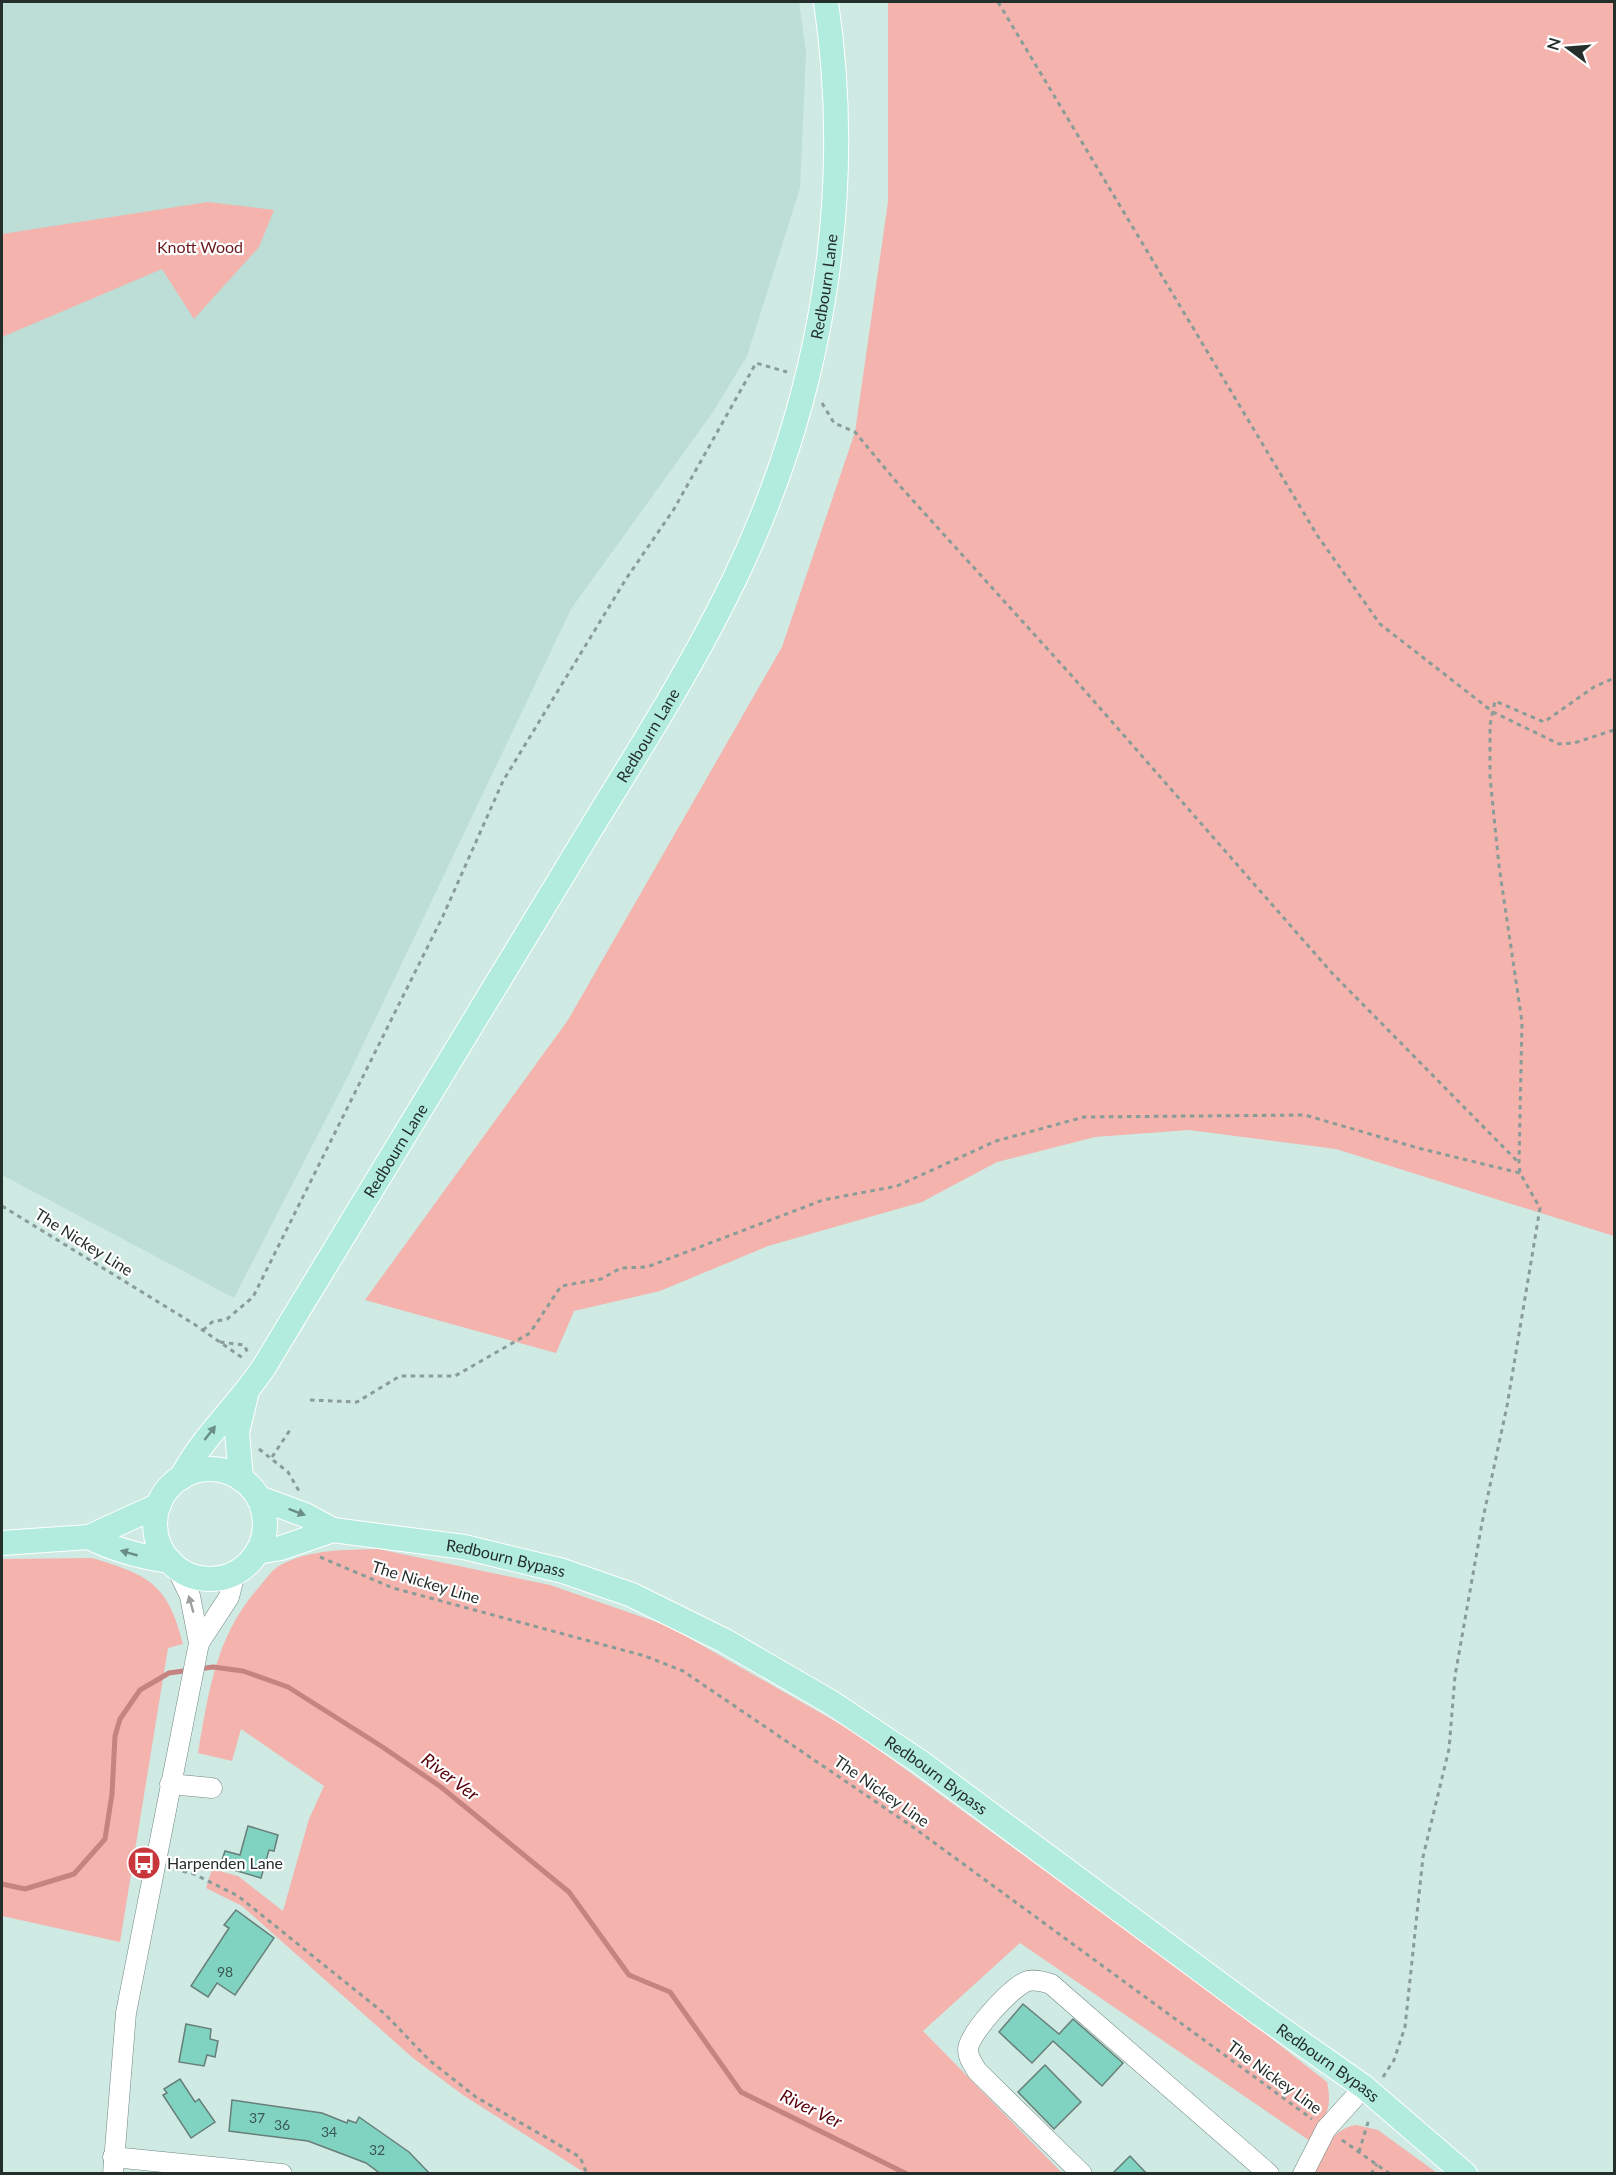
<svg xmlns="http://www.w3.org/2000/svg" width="1616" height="2175" font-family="Lato,sans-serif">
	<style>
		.built { fill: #bcded6 }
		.green { fill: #f4b3ad }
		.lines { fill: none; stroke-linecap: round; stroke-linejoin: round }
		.stream { stroke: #c7837f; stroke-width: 5 }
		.building { fill: #80d2c1; stroke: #677f79; stroke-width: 1.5 }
		.minor-casing { stroke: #6e8680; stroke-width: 21 }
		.major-casing { stroke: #fff; stroke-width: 26 }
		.path { stroke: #899c97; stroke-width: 3; stroke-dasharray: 4.5 4.5; stroke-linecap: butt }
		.minor { stroke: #fff; stroke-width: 20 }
		.major { stroke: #b1ecdf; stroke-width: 24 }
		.oneway { fill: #6a8d85 }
		.oneway2 { fill: #9ca1a0 }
		.labels { text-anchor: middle; stroke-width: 4.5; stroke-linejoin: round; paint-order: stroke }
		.number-label { font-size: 14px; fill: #3b5750 }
		.park-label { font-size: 16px; fill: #6b191c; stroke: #fff }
		.street-label { font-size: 16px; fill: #242e2b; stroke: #fff }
		.poi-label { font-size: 16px; fill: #242e2b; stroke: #fff; text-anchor: start }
		.water-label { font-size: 18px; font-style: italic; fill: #57020b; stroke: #fff }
	</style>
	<rect width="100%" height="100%" fill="#cfe9e3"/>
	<!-- built -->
	<path class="built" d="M2,2H799L806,52L800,188L747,356L713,412L571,609L349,1074L234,1298L2,1175Z"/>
	<!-- green -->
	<g class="green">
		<path d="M888,2H1614V1236L1336,1149L1189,1130L1095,1137L997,1162L922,1202L768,1246L660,1291L574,1311L556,1353L365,1300L568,1020L782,647L855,432L888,202Z"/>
		<path d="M208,202L274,210L259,247L194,319L162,269L2,337V234Z"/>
		<path d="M378,1549L550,1585L668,1626L854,1732L1213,1993L1327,2082C1333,2110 1325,2118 1310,2141L1020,1943L923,2031L1062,2173H585L463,2095L413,2058L242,1906L206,1888L212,1869L238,1876L283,1911L309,1819L324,1786L241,1729L232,1761L198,1753C209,1690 216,1635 260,1586C265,1580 272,1570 279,1566C308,1549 346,1550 378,1549Z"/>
		<path d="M92,1558C148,1575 168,1583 183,1644L168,1648L120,1942L2,1916V1559Z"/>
		<path d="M1356,2125L1378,2130L1437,2173L1315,2174C1325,2151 1329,2130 1356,2125Z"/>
	</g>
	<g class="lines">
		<!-- stream -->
		<path class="stream" d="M2,1884L25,1889L74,1874L105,1839L112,1794L115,1736L120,1719L140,1690L169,1673L213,1667L243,1671L288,1687L381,1746L441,1787L569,1892L629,1975L670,1992L741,2092L907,2174"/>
	</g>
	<!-- building -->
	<g class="building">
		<path d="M248,1826L278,1835L274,1851L269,1850L261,1878L220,1866L225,1851L240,1855Z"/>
		<path d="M236,1910L274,1938L235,1995L217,1983L208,1997L191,1986L229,1928L224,1925Z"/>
		<path d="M1023,2004L1059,2034L1073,2019L1123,2063L1102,2086L1053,2041L1032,2063L999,2032Z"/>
		<path d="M186,2024L211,2029L210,2039L218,2041L215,2057L207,2055L204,2066L179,2062Z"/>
		<path d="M1045,2065L1081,2102L1054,2129L1018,2092Z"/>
		<path d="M180,2079L195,2102L199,2099L215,2122L191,2138L163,2095L167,2093L164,2089Z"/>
		<path d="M232,2100L322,2113L347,2123L348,2120L356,2123L359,2117L409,2152L430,2174H381L366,2163L308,2141L229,2131Z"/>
		<path d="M1130,2156L1147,2174H1112Z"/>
	</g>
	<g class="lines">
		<defs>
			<g id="minor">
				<path d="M199,1643L229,1597L235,1573"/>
				<path d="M170,1784L212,1788"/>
				<path d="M113,2157L282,2174"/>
				<path d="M113,2174L126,2013L199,1643L190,1596L176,1567"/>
				<path d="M1082,2174L977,2071C973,2064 968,2058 968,2050C968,2034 1013,1985 1028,1981C1036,1979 1044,1982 1051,1984L1269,2174"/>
				<path d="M1303,2174L1326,2129L1364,2087"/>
			</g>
			<g id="major">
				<circle cx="210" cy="1524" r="55"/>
				<path id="s1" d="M181,1478C203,1436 238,1406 264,1367C363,1202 465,1039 564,873C622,776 686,680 735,578C821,399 855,198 826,2"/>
				<path d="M241,1479L237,1432L246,1395"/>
				<path id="s2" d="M259,1498L305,1515L333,1530L464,1547L563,1571L632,1595L725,1641L832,1703L920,1762L1260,2014L1364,2087L1465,2174"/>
				<path d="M89,1537C115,1550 141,1557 170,1561"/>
				<path d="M2,1543L89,1537L159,1505"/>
				<path d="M257,1552L281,1548L333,1530"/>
			</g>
		</defs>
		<!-- minor casing -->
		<use href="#minor" class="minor-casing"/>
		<!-- major casing -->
		<use href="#major" class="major-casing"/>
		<!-- path -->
		<g class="path">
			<path d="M998,2L1317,535L1380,624L1493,712L1559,744L1574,743L1614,730"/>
			<path d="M822,403L834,423L855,432L899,485L1071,675L1332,973L1519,1163"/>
			<path d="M2,1206L194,1324L244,1359"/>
			<path d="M203,1330L212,1322L227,1319L253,1297L443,916L503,781L626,579L674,509L756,363L787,372"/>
			<path d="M220,1342L244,1345L248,1353"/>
			<path d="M310,1400L357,1402L400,1376H455L530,1333L561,1286L601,1279L621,1268L647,1267L823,1200L897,1186L996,1141L1084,1117L1305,1115L1418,1148L1520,1173"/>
			<path d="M259,1449L288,1472L299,1491"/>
			<path d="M272,1457L292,1427"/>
			<path d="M320,1557L393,1588L645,1656L683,1671L910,1825L1312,2119"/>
			<path d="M174,1869L194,1874L238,1896L385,2014L429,2060L476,2097L580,2157L587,2174"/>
			<path d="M1383,2077L1394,2060L1405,2027L1423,1857L1449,1749L1455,1676L1482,1523L1507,1406L1540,1208L1520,1173L1519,1163L1522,1022L1499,866L1490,777V725L1495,701L1544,722L1594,687L1614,678"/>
			<path d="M1342,2140L1390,2174"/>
			<path d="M1359,2152L1369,2119"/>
			<path d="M1371,2174L1377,2164"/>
		</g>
		<!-- minor -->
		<use href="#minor" class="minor"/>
		<!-- major -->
		<use href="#major" class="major"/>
	</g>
	<!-- one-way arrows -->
	<defs><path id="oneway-solid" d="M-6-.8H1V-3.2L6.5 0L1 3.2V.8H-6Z" transform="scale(1.5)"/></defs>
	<g class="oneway">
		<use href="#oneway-solid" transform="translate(210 1433) rotate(-52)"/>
		<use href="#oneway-solid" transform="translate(297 1512) rotate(21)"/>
		<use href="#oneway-solid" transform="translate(129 1553) rotate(-164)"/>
	</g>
	<use class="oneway2" href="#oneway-solid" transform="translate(191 1604) rotate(-106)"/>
	<!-- icons -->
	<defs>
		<symbol id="bus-disc" viewBox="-11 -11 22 22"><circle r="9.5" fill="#c7373c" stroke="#fff"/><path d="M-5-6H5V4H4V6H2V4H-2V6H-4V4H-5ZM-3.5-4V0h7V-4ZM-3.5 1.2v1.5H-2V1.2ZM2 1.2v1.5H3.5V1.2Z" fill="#fff"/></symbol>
	</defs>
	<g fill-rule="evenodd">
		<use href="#bus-disc" x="125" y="1844" width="38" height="38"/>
	</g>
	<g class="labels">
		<!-- number labels -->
		<g class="number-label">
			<text x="225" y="1977">98</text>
			<text x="257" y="2123">37</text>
			<text x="282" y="2130">36</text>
			<text x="329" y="2137">34</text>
			<text x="377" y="2155">32</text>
		</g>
		<!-- park labels -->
		<g class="park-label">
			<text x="200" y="253">Knott Wood</text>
		</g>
		<!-- street labels -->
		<g class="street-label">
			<text dy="6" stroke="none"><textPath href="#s1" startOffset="1364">Redbourn Lane</textPath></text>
			<text dy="6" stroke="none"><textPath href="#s1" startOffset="878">Redbourn Lane</textPath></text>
			<text dy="6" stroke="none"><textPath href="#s1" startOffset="392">Redbourn Lane</textPath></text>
			<text transform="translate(84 1242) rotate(32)" y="6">The Nickey Line</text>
			<text dy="6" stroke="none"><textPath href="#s2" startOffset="256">Redbourn Bypass</textPath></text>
			<text transform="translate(426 1582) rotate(17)" y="6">The Nickey Line</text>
			<text dy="6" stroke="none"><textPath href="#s2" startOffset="742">Redbourn Bypass</textPath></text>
			<text transform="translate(882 1791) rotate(35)" y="6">The Nickey Line</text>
			<text dy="6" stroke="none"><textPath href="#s2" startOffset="1228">Redbourn Bypass</textPath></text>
			<text transform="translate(1275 2077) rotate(36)" y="6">The Nickey Line</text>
		</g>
		<!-- poi labels -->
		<g class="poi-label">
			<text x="167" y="1869">Harpenden Lane</text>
		</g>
		<!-- water labels -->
		<g class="water-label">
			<text transform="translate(450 1777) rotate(37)" y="6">River Ver</text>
			<text transform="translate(811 2109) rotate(26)" y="6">River Ver</text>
		</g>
	</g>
	<!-- border -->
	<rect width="1616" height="2175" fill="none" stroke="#242e2b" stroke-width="6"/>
	<!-- north arrow -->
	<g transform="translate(1568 48) rotate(286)" stroke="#ffffff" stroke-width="4.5" paint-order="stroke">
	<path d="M0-4.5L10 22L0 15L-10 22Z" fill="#242e2b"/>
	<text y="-9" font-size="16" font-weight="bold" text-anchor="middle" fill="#242e2b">N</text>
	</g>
</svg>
